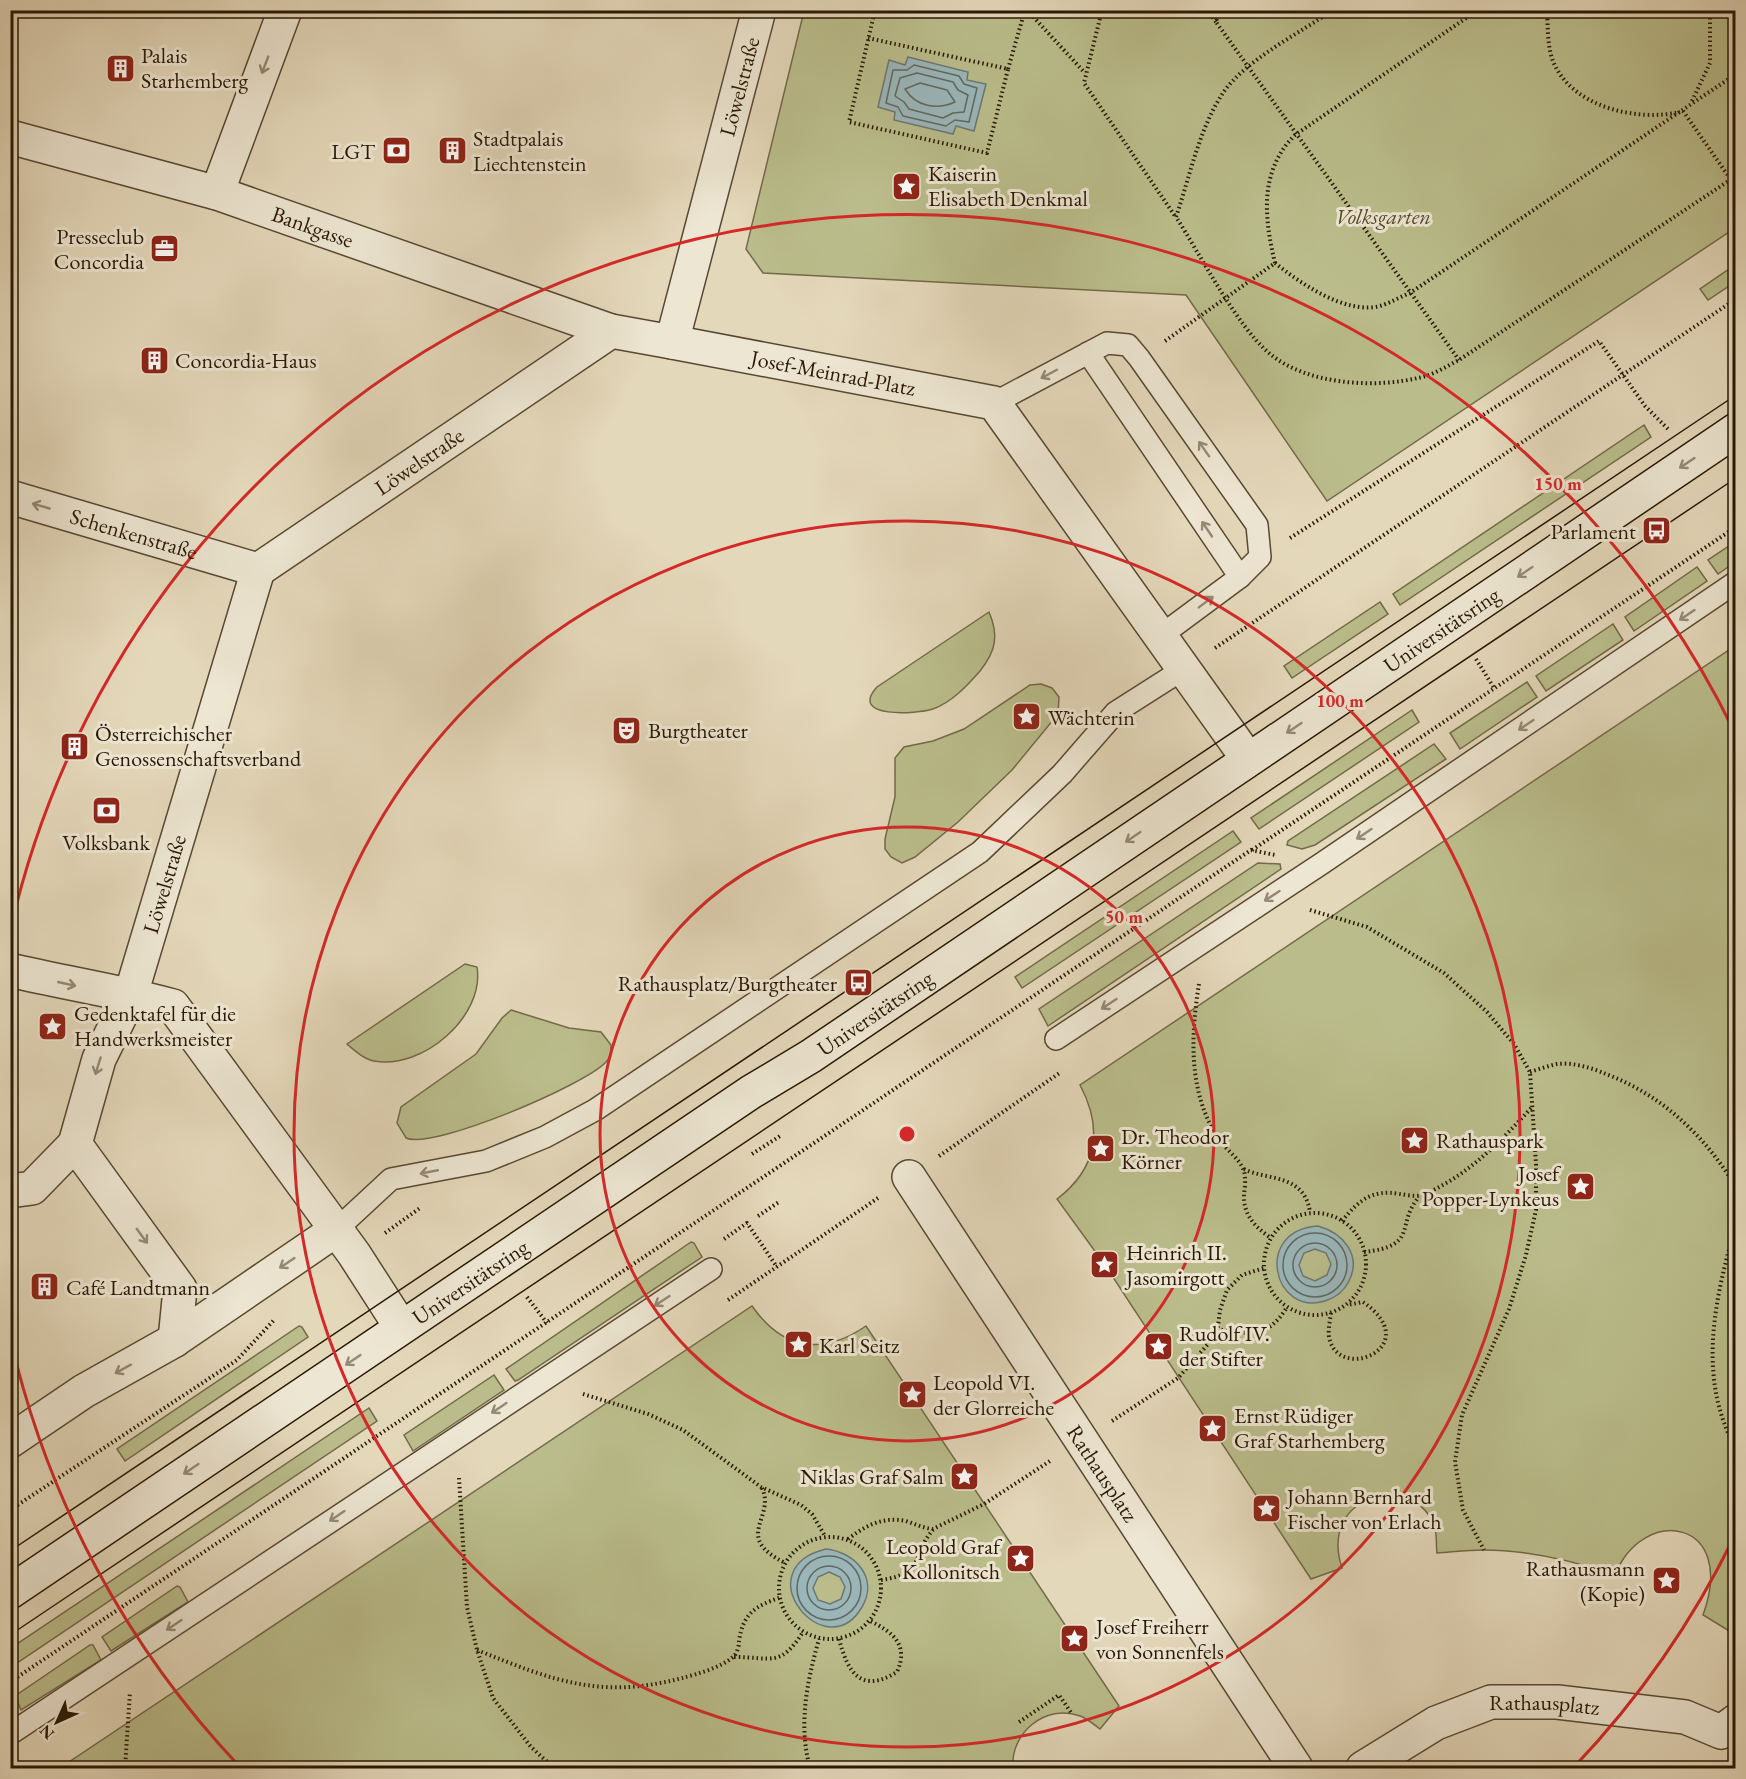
<svg xmlns="http://www.w3.org/2000/svg" width="1746" height="1779" font-family="'EB Garamond',serif">
	<style>
		.green { fill: #babd8b; stroke: #726a48; stroke-width: 1.5 }
		.water { fill: #9ab7bb; stroke: #6d7772; stroke-width: 1.5; fill-rule: evenodd }
		.lines { fill: none; stroke-linecap: round; stroke-linejoin: round }
		.shore { stroke: #626860; stroke-width: 1.5 }
		.lane-casing { stroke: #584832; stroke-width: 24 }
		.street-casing { stroke: #584832; stroke-width: 36 }
		.secondary-casing { stroke: #291804; stroke-width: 36 }
		.path { stroke: #291804; stroke-width: 4; stroke-dasharray: 1.5 3; stroke-linecap: butt }
		.lane { stroke: #ede6d2; stroke-width: 21 }
		.street { stroke: #ede6d2; stroke-width: 33 }
		.secondary { stroke: #ede6d2; stroke-width: 33 }
		.tram { stroke: #291804; stroke-width: 1.5 }
		.oneway { stroke: #958975 }
		.ring { fill: none; stroke: #d62828; stroke-width: 3 }
		.labels { text-anchor: middle; stroke-width: 6; stroke-linejoin: round; paint-order: stroke }
		.poi-label { font-size: 22px; fill: #291804; stroke: #ede6d2; text-anchor: start }
		.street-label { font-size: 22px; fill: #291804; stroke: #ede6d2 }
		.park-label { font-size: 22px; font-style: italic; fill: #544a2c; stroke: #ede6d2 }
		.centre { fill: #d62828; stroke: #ede6d2; stroke-width: 3 }
		.ring-label { font-size: 18px; text-anchor: middle; font-weight: bold; fill: #d62828; stroke: #ede6d2; stroke-width: 6; stroke-linejoin: round; paint-order: stroke }
	</style>
	<rect width="100%" height="100%" fill="#e4d8ba"/>
	<filter id="stains"><feTurbulence type="fractalNoise" baseFrequency=".00333" numOctaves="4"/><feColorMatrix values="0 0 0 0 .2 0 0 0 0 .09 0 0 0 0 .02 0 0 0 .5 -.17"/></filter>
	<radialGradient id="worn" r=".72"><stop offset=".6" stop-color="#630" stop-opacity="0"/><stop offset="1" stop-color="#630" stop-opacity=".3"/></radialGradient>
	<!-- green -->
	<g class="green">
		<path d="M804,11H1735V228L1327,501L1186,295L763,273L746,249Z"/>
		<path d="M1735,265V282L1708,300L1700,289Z"/>
		<path d="M1644,425L1651,437L1400,605L1393,594Z"/>
		<path d="M1735,542V562L1718,574L1708,560Z"/>
		<path d="M1697,567L1707,581L1634,631L1625,617Z"/>
		<path d="M1380,602L1388,614L1292,678L1284,666Z"/>
		<path d="M989,612C999,635 996,651 980,671C967,686 952,702 933,709C917,714 848,719 877,687Z"/>
		<path d="M1613,624L1623,640L1546,691L1536,676Z"/>
		<path d="M1735,646V1629L1731,1632L1703,1615C1738,1519 1643,1504 1615,1575C1574,1561 1527,1550 1483,1550C1468,1550 1452,1552 1437,1553C1436,1546 1437,1536 1435,1529C1418,1470 1317,1492 1342,1568L1311,1579L1105,1265L1057,1199C1098,1168 1103,1128 1080,1085Z"/>
		<path d="M1527,682L1537,697L1460,749L1450,733Z"/>
		<path d="M1041,684L1052,688L1059,697L1058,714L1012,770L958,822L915,857L902,863L891,857L885,849V839L895,797V758L904,747L933,741L964,729L1030,685Z"/>
		<path d="M1412,710L1419,722L1259,829L1251,818Z"/>
		<path d="M1434,744L1446,759L1315,845L1302,849L1287,845L1288,841Z"/>
		<path d="M1233,831L1241,842L1022,988L1015,977Z"/>
		<path d="M1258,863L1280,864L1281,869L1048,1026L1039,1009Z"/>
		<path d="M465,964L477,967C485,1016 423,1070 374,1061C364,1059 355,1051 347,1044Z"/>
		<path d="M511,1010L569,1028L601,1032L611,1045C611,1051 611,1057 606,1062C585,1085 433,1150 406,1138L397,1123L401,1107L476,1054L502,1018Z"/>
		<path d="M691,1242L694,1243L702,1257L518,1380L515,1381L506,1369Z"/>
		<path d="M752,1306C783,1350 822,1356 866,1326L1119,1706L1100,1729C1094,1725 1087,1718 1080,1716C1046,1703 1010,1733 1013,1768H60Z"/>
		<path d="M299,1326L302,1327L308,1337L125,1461L117,1449Z"/>
		<path d="M494,1375L504,1390L413,1451L404,1435Z"/>
		<path d="M369,1408L377,1421L11,1667V1648Z"/>
		<path d="M177,1586L180,1587L188,1602L111,1651L102,1637Z"/>
		<path d="M90,1645H93L101,1660L21,1710L15,1696Z"/>
	</g>
	<!-- water -->
	<g class="water">
		<path d="M908,57L968,72L967,80L986,84L974,131L956,126L953,134L894,120L895,112L878,107L889,60L905,65Z"/>
		<path d="M1318,1226C1343,1233 1362,1255 1349,1281C1344,1291 1335,1298 1325,1301C1273,1317 1253,1230 1318,1226ZM1315,1249L1326,1253L1331,1264L1327,1275L1315,1281L1303,1276L1299,1265L1304,1253Z"/>
		<path d="M826,1549C855,1552 879,1578 862,1607C826,1669 744,1569 826,1549ZM829,1572L840,1577L845,1587L841,1599L830,1604L818,1600L813,1588L818,1577Z"/>
	</g>
	<g class="lines">
		<!-- shore -->
		<g class="shore">
			<path d="M914,65L959,76L964,84L977,88L969,122L955,120L946,126L903,116L898,107L886,103L893,70H907Z"/>
			<path d="M917,73L953,82L958,90L968,95L964,112L953,113L943,118L909,109L904,102L895,96L900,78Z"/>
			<path d="M920,83L947,90L955,102C937,110 916,107 905,89Z"/>
			<circle cx="1315" cy="1265" r="32"/>
			<circle cx="1315" cy="1265" r="22"/>
			<circle cx="829" cy="1588" r="32"/>
			<circle cx="829" cy="1588" r="22"/>
		</g>
		<defs>
			<g id="lane">
				<path d="M1088,353L1240,577"/>
				<path d="M994,403L1107,343L1128,345L1139,358L1257,525L1260,557L1240,577L1159,637"/>
				<path d="M1056,1039L1321,864L1736,582"/>
				<path d="M336,1230L391,1179L486,1161L545,1137L595,1110L980,852L1062,774L1116,712L1182,670"/>
				<path d="M10,1734L711,1269"/>
			</g>
			<g id="street">
				<path id="s1" d="M10,137L217,193L611,331"/>
				<path d="M217,193L285,10"/>
				<path id="s2" d="M672,342L994,403L1248,759"/>
				<path id="s3" d="M10,497L258,570"/>
				<path d="M10,970C64,983 119,991 173,1006L354,1254L401,1327"/>
				<path id="s4" d="M909,1177L1296,1768"/>
				<path d="M10,1191L32,1188L75,1144"/>
				<path id="s5" d="M175,1340L180,1289L75,1144L99,1059L131,994L258,570L611,331L672,342L759,10"/>
				<path d="M10,1441L84,1391L175,1340L336,1230"/>
				<path id="s6" d="M1363,1768L1436,1723L1491,1702H1557L1685,1717L1721,1732L1736,1721"/>
			</g>
			<g id="secondary">
				<path id="s7" d="M10,1592L751,1092L811,1056L1736,430"/>
			</g>
		</defs>
		<!-- lane casing -->
		<use href="#lane" class="lane-casing"/>
		<!-- street casing -->
		<use href="#street" class="street-casing"/>
		<!-- secondary casing -->
		<use href="#secondary" class="secondary-casing"/>
		<!-- path -->
		<g class="path">
			<path d="M1027,10L1085,73"/>
			<path d="M1102,10L1084,83L1175,216"/>
			<path d="M1207,10L1216,22"/>
			<path d="M1219,10L1216,22L1459,360"/>
			<path d="M1333,10C1300,33 1245,60 1223,93C1199,129 1190,176 1176,217C1200,254 1236,325 1269,353C1306,385 1376,389 1422,377C1435,374 1447,366 1459,360L1736,176"/>
			<path d="M1547,10C1548,26 1547,46 1553,61C1571,107 1637,122 1680,112"/>
			<path d="M868,38L1008,69L987,153L849,122L875,10"/>
			<path d="M1008,69L1025,10"/>
			<path d="M1692,101L1710,63V10"/>
			<path d="M1683,111L1736,187"/>
			<path d="M1275,263C1264,217 1259,171 1295,135L1478,10"/>
			<path d="M1165,341L1275,263C1300,283 1346,315 1380,306C1390,303 1400,297 1410,293L1736,74"/>
			<path d="M1290,538L1599,341L1645,406L1670,431"/>
			<path d="M1215,648L1736,299"/>
			<path d="M1476,659L1494,688"/>
			<path d="M1252,850L1736,527"/>
			<path d="M1310,910L1367,927L1444,973L1487,1012L1514,1044L1530,1072L1536,1164V1210L1526,1255L1509,1309L1462,1415L1455,1462L1463,1510L1484,1550"/>
			<path d="M1199,984C1191,1034 1188,1089 1216,1135C1223,1148 1239,1157 1244,1171C1246,1178 1245,1187 1244,1194C1243,1215 1255,1227 1271,1238"/>
			<path d="M1530,1072C1539,1069 1548,1066 1557,1064C1573,1062 1592,1068 1606,1074C1662,1095 1705,1136 1736,1187"/>
			<path d="M752,1154L780,1136"/>
			<path d="M939,1156L1061,1072"/>
			<path d="M1244,1169C1267,1181 1304,1173 1310,1212"/>
			<circle cx="1315" cy="1264" r="51"/>
			<path d="M758,1216L779,1202"/>
			<path d="M1342,1221C1359,1200 1372,1189 1400,1194C1407,1195 1415,1197 1422,1195C1467,1177 1501,1141 1533,1106"/>
			<path d="M1736,1224C1715,1298 1696,1377 1736,1449"/>
			<path d="M385,1233L420,1208"/>
			<path d="M724,1239L747,1223L777,1267"/>
			<path d="M1364,1252C1420,1246 1395,1224 1419,1197"/>
			<path d="M527,1297L547,1323"/>
			<path d="M728,1300L878,1198"/>
			<path d="M1331,1313C1330,1321 1327,1333 1330,1341C1343,1382 1425,1345 1363,1302L1347,1305"/>
			<path d="M1218,1333L1223,1330C1232,1329 1239,1333 1247,1333C1266,1334 1278,1322 1287,1307"/>
			<path d="M583,1394L648,1414L683,1430L761,1487L801,1505L812,1514L825,1536"/>
			<path d="M1112,1421L1178,1378L1217,1334L1220,1310L1227,1290L1242,1275L1264,1268"/>
			<path d="M459,1478L467,1607L477,1650L493,1698L531,1747L554,1768"/>
			<path d="M762,1488C776,1519 732,1536 785,1563"/>
			<path d="M10,1510L237,1360L274,1320"/>
			<circle cx="830" cy="1588" r="51"/>
			<path d="M848,1539C865,1526 883,1516 906,1521C915,1524 923,1528 933,1529L984,1504L1050,1461"/>
			<path d="M881,1580C927,1573 910,1556 933,1530"/>
			<path d="M839,1639C848,1673 861,1694 897,1672C909,1645 893,1632 870,1621"/>
			<path d="M477,1650C552,1680 600,1700 682,1678C697,1674 720,1668 733,1657C737,1654 739,1646 739,1641C743,1614 755,1606 779,1598"/>
			<path d="M734,1657C772,1657 780,1668 803,1632"/>
			<path d="M10,1682L1251,850L1275,855"/>
			<path d="M1019,1722L1059,1695L1072,1714"/>
			<path d="M125,1768L130,1692"/>
			<path d="M810,1768C798,1724 807,1682 819,1639"/>
		</g>
		<!-- lane -->
		<use href="#lane" class="lane"/>
		<!-- street -->
		<use href="#street" class="street"/>
		<!-- secondary -->
		<use href="#secondary" class="secondary"/>
		<!-- tram -->
		<g class="tram">
			<path d="M10,1551L1736,395"/>
			<path d="M10,1635L1736,478"/>
		</g>
	</g>
	<!-- one-way arrows -->
	<defs><path id="oneway-shaft" d="M-6 0H5M1.5-3L5.5 0L1.5 3" fill="none" stroke-width="1.6" stroke-linecap="round" stroke-linejoin="round" transform="scale(1.5)"/></defs>
	<g class="oneway">
		<use href="#oneway-shaft" transform="translate(265 65) rotate(111)"/>
		<use href="#oneway-shaft" transform="translate(1049 374) rotate(152)"/>
		<use href="#oneway-shaft" transform="translate(1204 449) rotate(-125)"/>
		<use href="#oneway-shaft" transform="translate(1687 463) rotate(146)"/>
		<use href="#oneway-shaft" transform="translate(41 506) rotate(-164)"/>
		<use href="#oneway-shaft" transform="translate(1207 529) rotate(-124)"/>
		<use href="#oneway-shaft" transform="translate(1525 572) rotate(146)"/>
		<use href="#oneway-shaft" transform="translate(1206 602) rotate(-37)"/>
		<use href="#oneway-shaft" transform="translate(1687 615) rotate(146)"/>
		<use href="#oneway-shaft" transform="translate(1526 725) rotate(146)"/>
		<use href="#oneway-shaft" transform="translate(1294 728) rotate(146)"/>
		<use href="#oneway-shaft" transform="translate(1364 834) rotate(146)"/>
		<use href="#oneway-shaft" transform="translate(1133 837) rotate(146)"/>
		<use href="#oneway-shaft" transform="translate(1272 896) rotate(147)"/>
		<use href="#oneway-shaft" transform="translate(67 984) rotate(13)"/>
		<use href="#oneway-shaft" transform="translate(1109 1004) rotate(147)"/>
		<use href="#oneway-shaft" transform="translate(98 1066) rotate(107)"/>
		<use href="#oneway-shaft" transform="translate(429 1172) rotate(169)"/>
		<use href="#oneway-shaft" transform="translate(142 1236) rotate(54)"/>
		<use href="#oneway-shaft" transform="translate(287 1263) rotate(146)"/>
		<use href="#oneway-shaft" transform="translate(662 1301) rotate(147)"/>
		<use href="#oneway-shaft" transform="translate(353 1360) rotate(146)"/>
		<use href="#oneway-shaft" transform="translate(123 1369) rotate(151)"/>
		<use href="#oneway-shaft" transform="translate(499 1408) rotate(146)"/>
		<use href="#oneway-shaft" transform="translate(191 1469) rotate(146)"/>
		<use href="#oneway-shaft" transform="translate(337 1516) rotate(146)"/>
		<use href="#oneway-shaft" transform="translate(174 1625) rotate(146)"/>
	</g>
	<!-- distance rings -->
	<g class="ring">
		<circle cx="907" cy="1134" r="307"/>
		<circle cx="907" cy="1134" r="613"/>
		<path d="M1734 1537A920 920 0 0 1 1574 1767M240 1767A920 920 0 0 1 11 1341M11 927A920 920 0 0 1 1734 731"/>
	</g>
	<!-- icons -->
	<defs>
		<symbol id="building-square" viewBox="-11 -11 22 22"><rect x="-9" y="-9" width="18" height="18" rx="4" fill="#8f2418" stroke="#ede6d2"/><path d="M-4-6H4V6H1V3H-1V6H-4ZM-2.5-4.3h1.7v1.8h-1.7ZM.8-4.3h1.7v1.8H.8ZM-2.5-1h1.7V.8h-1.7ZM.8-1h1.7V.8H.8Z" fill="#fff"/></symbol>
		<symbol id="bank-square" viewBox="-11 -11 22 22"><rect x="-9" y="-9" width="18" height="18" rx="4" fill="#8f2418" stroke="#ede6d2"/><path d="M-6-4H6V4H-6ZM0-2.3a2.3 2.3 0 1 0 0 4.6a2.3 2.3 0 1 0 0-4.6Z" fill="#fff"/></symbol>
		<symbol id="sight-square" viewBox="-11 -11 22 22"><rect x="-9" y="-9" width="18" height="18" rx="4" fill="#8f2418" stroke="#ede6d2"/><path d="M0-6L1.8-2.2L6-1.7L2.9 1.2L3.7 5.4L0 3.3L-3.7 5.4L-2.9 1.2L-6-1.7L-1.8-2.2Z" fill="#fff"/></symbol>
		<symbol id="office-square" viewBox="-11 -11 22 22"><rect x="-9" y="-9" width="18" height="18" rx="4" fill="#8f2418" stroke="#ede6d2"/><path d="M-6-3h4V-5.5h4V-3h4V5H-6ZM-1-4.5V-3h2v-1.5ZM-6 0V1H6V0Z" fill="#fff"/></symbol>
		<symbol id="bus-square" viewBox="-11 -11 22 22"><rect x="-9" y="-9" width="18" height="18" rx="4" fill="#8f2418" stroke="#ede6d2"/><path d="M-5-6H5V4H4V6H2V4H-2V6H-4V4H-5ZM-3.5-4V0h7V-4ZM-3.5 1.2v1.5H-2V1.2ZM2 1.2v1.5H3.5V1.2Z" fill="#fff"/></symbol>
		<symbol id="theatre-square" viewBox="-11 -11 22 22"><rect x="-9" y="-9" width="18" height="18" rx="4" fill="#8f2418" stroke="#ede6d2"/><path d="M-5-5.5Q0-4 5-5.5V0Q5 5 0 6Q-5 5-5 0ZM-3.3-2.5H-1v1.5H-3.3ZM1-2.5H3.3v1.5H1ZM-2.8 1Q0 5.5 2.8 1Z" fill="#fff"/></symbol>
	</defs>
	<g fill-rule="evenodd">
		<use href="#building-square" x="104" y="52" width="33" height="33"/>
		<use href="#bank-square" x="380" y="134" width="33" height="33"/>
		<use href="#building-square" x="436" y="134" width="33" height="33"/>
		<use href="#sight-square" x="890" y="170" width="33" height="33"/>
		<use href="#office-square" x="148" y="232" width="33" height="33"/>
		<use href="#building-square" x="138" y="344" width="33" height="33"/>
		<use href="#bus-square" x="1640" y="514" width="33" height="33"/>
		<use href="#sight-square" x="1010" y="700" width="33" height="33"/>
		<use href="#theatre-square" x="610" y="714" width="33" height="33"/>
		<use href="#building-square" x="58" y="730" width="33" height="33"/>
		<use href="#bank-square" x="90" y="794" width="33" height="33"/>
		<use href="#bus-square" x="842" y="966" width="33" height="33"/>
		<use href="#sight-square" x="36" y="1010" width="33" height="33"/>
		<use href="#sight-square" x="1398" y="1124" width="33" height="33"/>
		<use href="#sight-square" x="1084" y="1132" width="33" height="33"/>
		<use href="#sight-square" x="1564" y="1170" width="33" height="33"/>
		<use href="#sight-square" x="1088" y="1248" width="33" height="33"/>
		<use href="#building-square" x="28" y="1270" width="33" height="33"/>
		<use href="#sight-square" x="782" y="1328" width="33" height="33"/>
		<use href="#sight-square" x="1142" y="1330" width="33" height="33"/>
		<use href="#sight-square" x="896" y="1378" width="33" height="33"/>
		<use href="#sight-square" x="1196" y="1412" width="33" height="33"/>
		<use href="#sight-square" x="948" y="1460" width="33" height="33"/>
		<use href="#sight-square" x="1250" y="1492" width="33" height="33"/>
		<use href="#sight-square" x="1004" y="1542" width="33" height="33"/>
		<use href="#sight-square" x="1650" y="1564" width="33" height="33"/>
		<use href="#sight-square" x="1058" y="1622" width="33" height="33"/>
	</g>
	<g class="labels">
		<!-- poi labels -->
		<g class="poi-label">
			<text x="141" y="63">Palais<tspan x="141" dy="25">Starhemberg</tspan></text>
			<text x="473" y="146">Stadtpalais<tspan x="473" dy="25">Liechtenstein</tspan></text>
			<text x="375" y="159" text-anchor="end">LGT</text>
			<text x="928" y="181">Kaiserin<tspan x="928" dy="25">Elisabeth Denkmal</tspan></text>
			<text x="144" y="244" text-anchor="end">Presseclub<tspan x="144" dy="25">Concordia</tspan></text>
			<text x="175" y="368">Concordia-Haus</text>
			<text x="1636" y="539" text-anchor="end">Parlament</text>
			<text x="1048" y="725">Wächterin</text>
			<text x="648" y="738">Burgtheater</text>
			<text x="95" y="741">Österreichischer<tspan x="95" dy="25">Genossenschaftsverband</tspan></text>
			<text x="106" y="850" text-anchor="middle">Volksbank</text>
			<text x="837" y="991" text-anchor="end">Rathausplatz/Burgtheater</text>
			<text x="74" y="1021">Gedenktafel für die<tspan x="74" dy="25">Handwerksmeister</tspan></text>
			<text x="1121" y="1144">Dr. Theodor<tspan x="1121" dy="25">Körner</tspan></text>
			<text x="1436" y="1148">Rathauspark</text>
			<text x="1559" y="1181" text-anchor="end">Josef<tspan x="1559" dy="25">Popper-Lynkeus</tspan></text>
			<text x="1126" y="1260">Heinrich II.<tspan x="1126" dy="25">Jasomirgott</tspan></text>
			<text x="66" y="1295">Café Landtmann</text>
			<text x="1179" y="1341">Rudolf IV.<tspan x="1179" dy="25">der Stifter</tspan></text>
			<text x="819" y="1353">Karl Seitz</text>
			<text x="933" y="1390">Leopold VI.<tspan x="933" dy="25">der Glorreiche</tspan></text>
			<text x="1234" y="1423">Ernst Rüdiger<tspan x="1234" dy="25">Graf Starhemberg</tspan></text>
			<text x="944" y="1484" text-anchor="end">Niklas Graf Salm</text>
			<text x="1287" y="1504">Johann Bernhard<tspan x="1287" dy="25">Fischer von Erlach</tspan></text>
			<text x="1000" y="1554" text-anchor="end">Leopold Graf<tspan x="1000" dy="25">Kollonitsch</tspan></text>
			<text x="1645" y="1576" text-anchor="end">Rathausmann<tspan x="1645" dy="25">(Kopie)</tspan></text>
			<text x="1096" y="1634">Josef Freiherr<tspan x="1096" dy="25">von Sonnenfels</tspan></text>
		</g>
		<!-- street labels -->
		<g class="street-label">
			<text dy="8" stroke="none"><textPath href="#s5" startOffset="1586">Löwelstraße</textPath></text>
			<text dy="8" stroke="none"><textPath href="#s1" startOffset="316">Bankgasse</textPath></text>
			<text dy="8" stroke="none"><textPath href="#s2" startOffset="164">Josef-Meinrad-Platz</textPath></text>
			<text dy="8" stroke="none"><textPath href="#s5" startOffset="1028">Löwelstraße</textPath></text>
			<text dy="8" stroke="none"><textPath href="#s3" startOffset="129">Schenkenstraße</textPath></text>
			<text dy="8" stroke="none"><textPath href="#s7" startOffset="1725">Universitätsring</textPath></text>
			<text dy="8" stroke="none"><textPath href="#s5" startOffset="506">Löwelstraße</textPath></text>
			<text dy="8" stroke="none"><textPath href="#s7" startOffset="1041">Universitätsring</textPath></text>
			<text dy="8" stroke="none"><textPath href="#s7" startOffset="555">Universitätsring</textPath></text>
			<text dy="8" stroke="none"><textPath href="#s4" startOffset="354">Rathausplatz</textPath></text>
			<text dy="8" stroke="none"><textPath href="#s6" startOffset="198">Rathausplatz</textPath></text>
		</g>
		<!-- park labels -->
		<g class="park-label">
			<text x="1383" y="224">Volksgarten</text>
		</g>
	</g>
	<circle cx="907" cy="1134" r="9" class="centre"/>
	<g class="ring-label">
		<text x="1558" y="490">150 m</text>
		<text x="1340" y="707">100 m</text>
		<text x="1124" y="923">50 m</text>
	</g>
	<!-- margin -->
	<rect width="1746" height="1779" fill="none" stroke="#e4d8ba" stroke-width="36"/>
	<rect x="12" y="12" width="1722" height="1755" fill="none" stroke="#291804" stroke-width="3"/>
	<rect x="18" y="18" width="1710" height="1743" fill="none" stroke="#291804" stroke-width="1.5"/>
	<!-- north arrow -->
	<g transform="translate(57 1722) rotate(225)" stroke="#ede6d2" stroke-width="4.5" paint-order="stroke">
	<path d="M0-4.5L10 22L0 15L-10 22Z" fill="#291804"/>
	<text y="-9" font-size="16" font-weight="bold" text-anchor="middle" fill="#291804">N</text>
	</g>
	<rect width="100%" height="100%" filter="url(#stains)"/>
	<rect width="100%" height="100%" fill="url(#worn)"/>
</svg>
